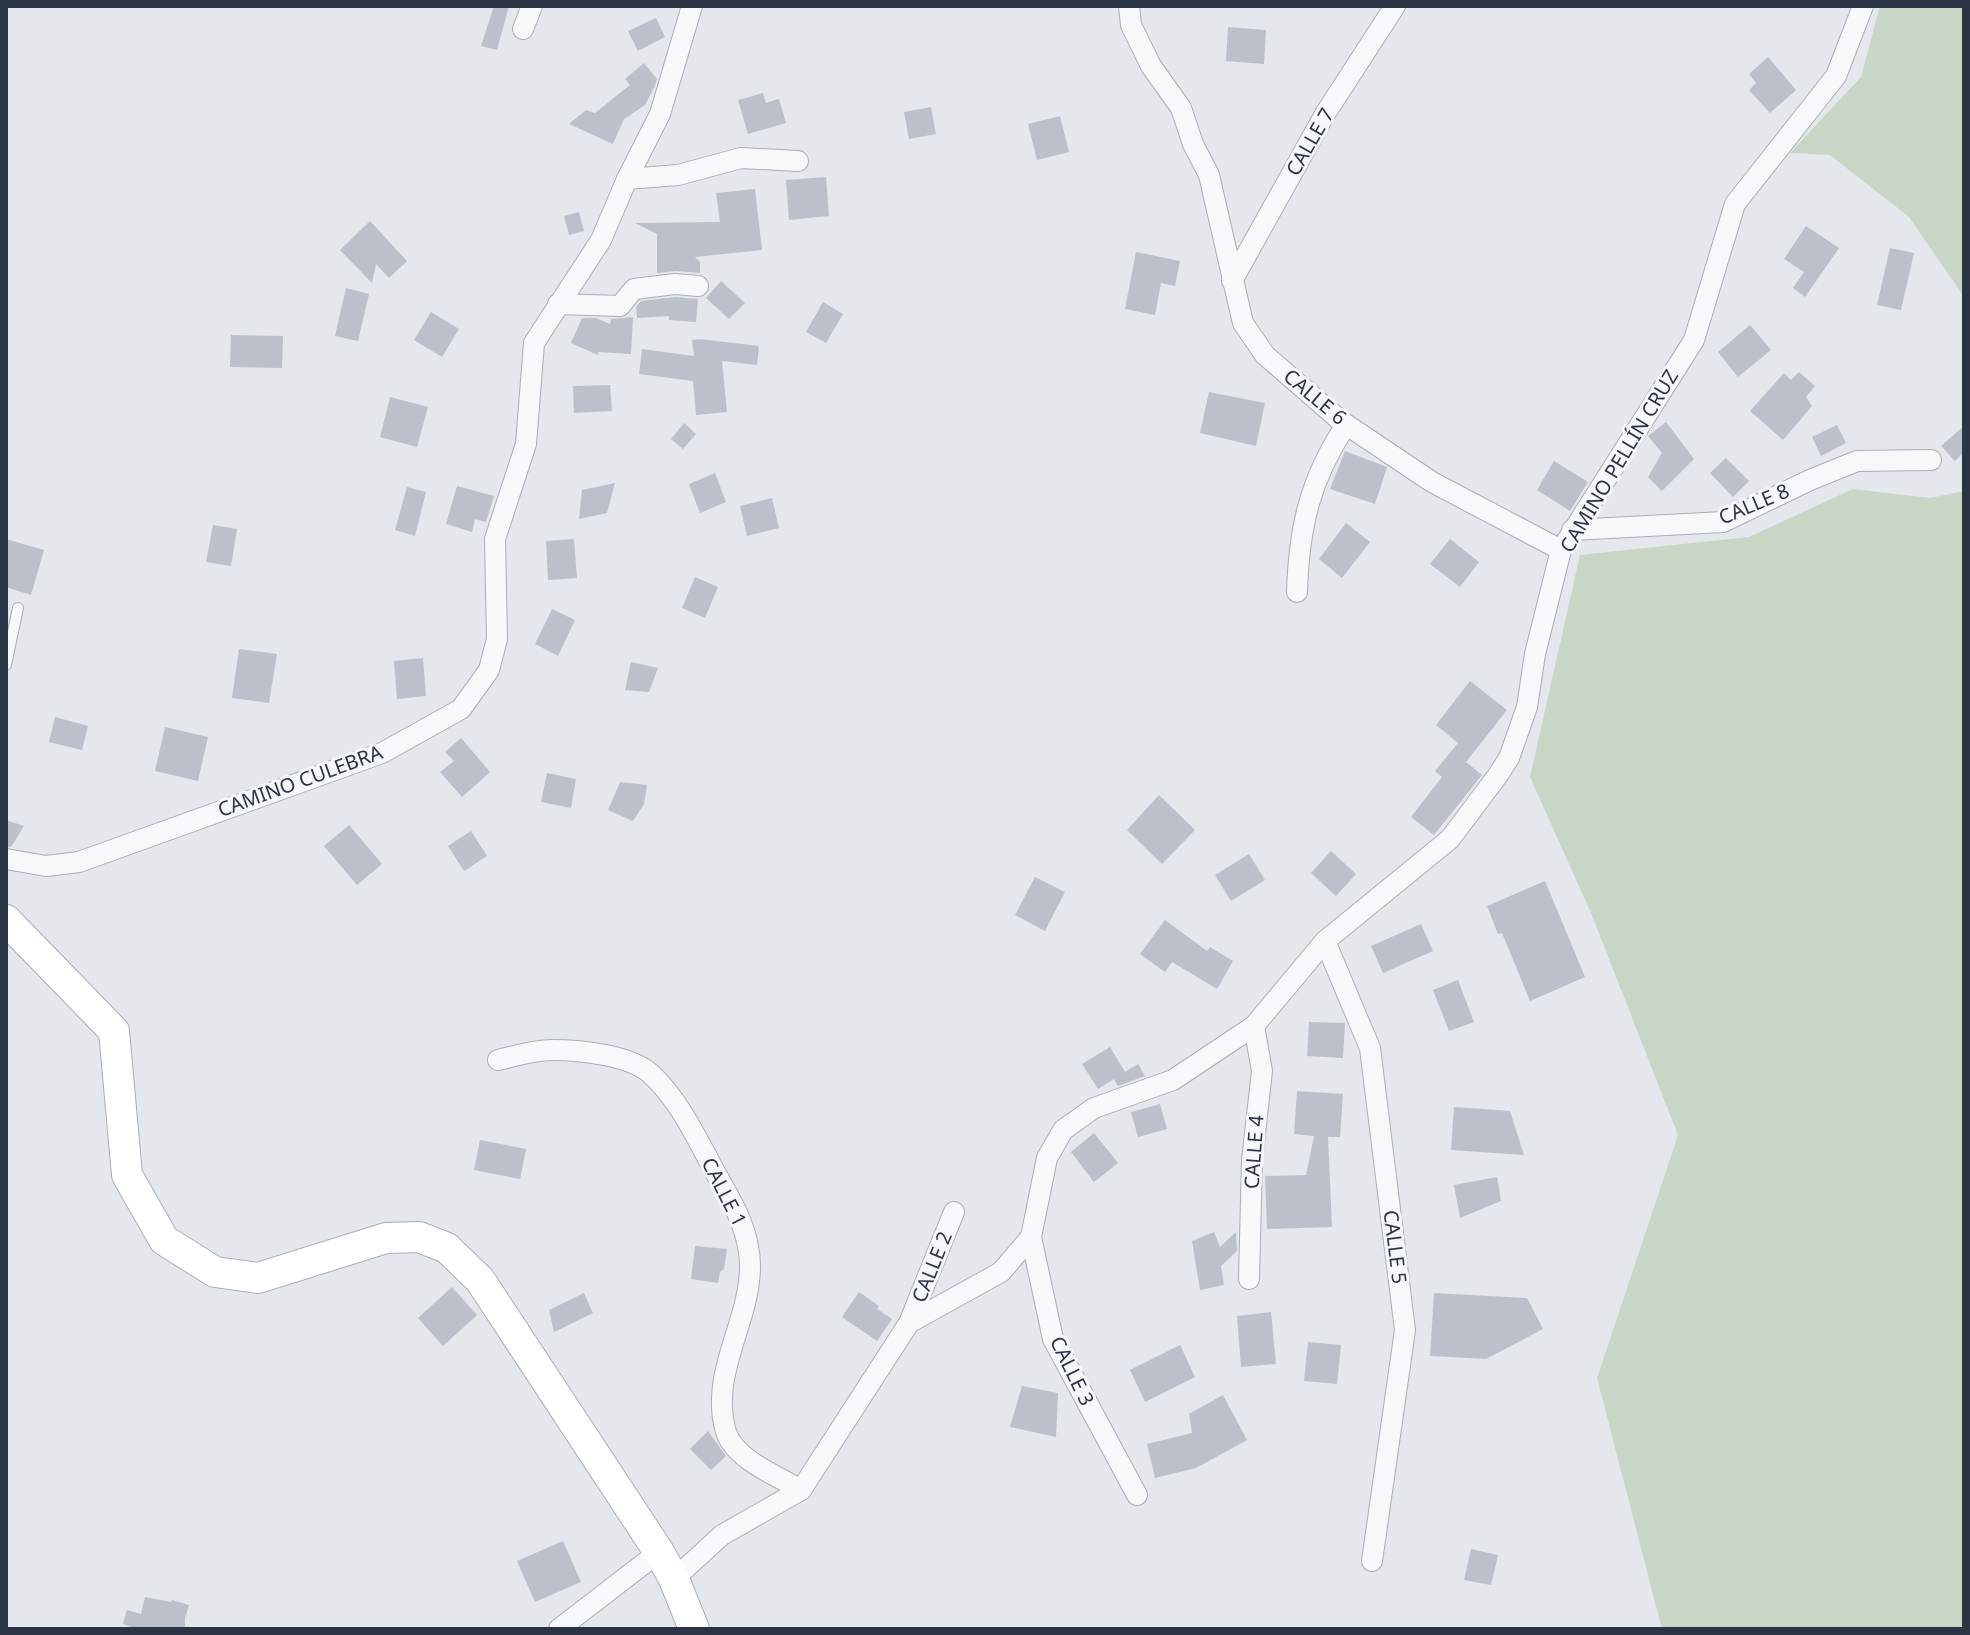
<svg xmlns="http://www.w3.org/2000/svg" width="1970" height="1635" font-family="'Noto Sans',sans-serif">
	<style>
		.green { fill: #c9d6c5 }
		.building { fill: #bbc0ca }
		.lines { fill: none; stroke-linecap: round; stroke-linejoin: round }
		.lane-casing { stroke: #a9aeb7; stroke-width: 12 }
		.street-casing { stroke: #a9aeb7; stroke-width: 22 }
		.secondary-casing { stroke: #a9aeb7; stroke-width: 32 }
		.lane { stroke: #f7f8fa; stroke-width: 10 }
		.street { stroke: #f7f8fa; stroke-width: 20 }
		.secondary { stroke: #fff; stroke-width: 30 }
		.labels { text-anchor: middle; stroke-width: 6; stroke-linejoin: round; paint-order: stroke }
		.street-label { font-size: 20px; fill: #2b3445; stroke: #f4f6f9 }
	</style>
	<rect width="100%" height="100%" fill="#e4e7ec"/>
	<!-- green -->
	<g class="green">
		<path d="M1880,6H1964V297L1909,217L1830,155L1790,153L1861,77Z"/>
		<path d="M1853,489L1930,498L1964,491V1629H1662L1597,1378L1678,1135L1591,913L1530,777L1580,555L1749,537Z"/>
	</g>
	<!-- building -->
	<g class="building">
		<path d="M494,6H509L497,50L481,46Z"/>
		<path d="M656,18L665,37L638,51L628,31Z"/>
		<path d="M1228,27L1266,30L1264,64L1226,61Z"/>
		<path d="M1768,57L1796,90L1770,113L1749,90L1756,83L1749,74Z"/>
		<path d="M644,63L657,79L654,88L645,105L624,119L613,144L569,124L586,110L595,113L630,85L625,79Z"/>
		<path d="M763,93L766,103L779,99L786,123L748,134L738,100Z"/>
		<path d="M931,107L936,134L909,139L904,112Z"/>
		<path d="M1060,116L1069,152L1037,160L1028,124Z"/>
		<path d="M826,177L829,216L789,220L786,180Z"/>
		<path d="M755,189L762,250L695,257L700,262V273L676,271L657,273V234L635,223L720,222L716,193Z"/>
		<path d="M579,212L584,231L569,235L564,216Z"/>
		<path d="M370,221L407,261L389,278L376,264L372,283L340,250Z"/>
		<path d="M1806,226L1839,248L1805,297L1793,288L1804,272L1784,259Z"/>
		<path d="M1890,248L1914,253L1901,310L1877,305Z"/>
		<path d="M1136,252L1180,261L1175,286L1161,283L1155,315L1125,309Z"/>
		<path d="M721,281L745,303L729,319L706,298Z"/>
		<path d="M346,288L369,294L358,341L335,336Z"/>
		<path d="M675,297L698,299L696,322L669,320V316L637,318L636,307L641,301Z"/>
		<path d="M823,302L843,314L826,343L806,332Z"/>
		<path d="M431,312L459,329L442,357L414,340Z"/>
		<path d="M633,317L631,354L598,352V355L571,343L582,318H596L610,324L611,319Z"/>
		<path d="M1750,325L1771,350L1738,377L1718,352Z"/>
		<path d="M231,335L283,336L282,368L230,367Z"/>
		<path d="M700,339L759,346L757,365L722,361L727,412L696,415L693,381L639,374L642,349L694,356L692,340Z"/>
		<path d="M1799,372L1815,386L1806,397L1812,406L1783,440L1750,411L1784,373L1791,380Z"/>
		<path d="M610,385L612,411L574,413L573,386Z"/>
		<path d="M1209,392L1265,403L1256,446L1200,433Z"/>
		<path d="M390,397L428,407L417,447L380,437Z"/>
		<path d="M1666,422L1694,459L1662,491L1648,477L1662,453L1648,436Z"/>
		<path d="M684,423L696,434L683,449L671,439Z"/>
		<path d="M1837,425L1846,443L1821,456L1812,437Z"/>
		<path d="M1964,426V452L1955,461L1941,446Z"/>
		<path d="M1345,451L1387,467L1375,504L1330,489Z"/>
		<path d="M1726,458L1749,481L1733,497L1710,473Z"/>
		<path d="M1554,461L1588,482L1570,511L1537,490Z"/>
		<path d="M715,473L726,502L700,513L689,484Z"/>
		<path d="M615,483L607,513L579,519L582,490Z"/>
		<path d="M457,486L494,496L486,522L475,519L472,532L446,524Z"/>
		<path d="M407,487L426,492L415,536L395,530Z"/>
		<path d="M772,498L779,528L747,536L740,506Z"/>
		<path d="M1346,523L1370,542L1342,578L1319,559Z"/>
		<path d="M213,525L237,529L231,566L206,562Z"/>
		<path d="M6,539L44,550L31,595L6,587Z"/>
		<path d="M574,539L577,578L548,580L546,541Z"/>
		<path d="M1450,539L1479,562L1460,587L1430,564Z"/>
		<path d="M695,577L718,587L705,618L682,608Z"/>
		<path d="M552,609L575,620L558,656L535,644Z"/>
		<path d="M239,649L277,654L269,703L232,698Z"/>
		<path d="M423,658L426,696L397,699L394,661Z"/>
		<path d="M631,662L658,668L649,692L625,690Z"/>
		<path d="M1470,681L1507,710L1466,762L1482,775L1434,835L1411,817L1442,777L1435,771L1458,743L1436,725Z"/>
		<path d="M55,717L88,726L82,750L49,742Z"/>
		<path d="M165,727L208,737L198,781L155,771Z"/>
		<path d="M461,738L490,772L462,797L440,772L454,761L445,752Z"/>
		<path d="M547,773L576,779L571,808L541,802Z"/>
		<path d="M620,782L647,785L644,804L633,821L608,810Z"/>
		<path d="M1159,795L1195,830L1162,864L1127,830Z"/>
		<path d="M6,820L24,826L11,847L6,846Z"/>
		<path d="M349,825L382,864L357,885L324,846Z"/>
		<path d="M471,831L487,856L464,871L448,846Z"/>
		<path d="M1331,851L1356,874L1336,896L1311,873Z"/>
		<path d="M1249,854L1265,880L1231,901L1215,875Z"/>
		<path d="M1035,877L1065,892L1045,931L1015,915Z"/>
		<path d="M1545,881L1585,977L1530,1001L1502,933L1498,934L1487,906Z"/>
		<path d="M1165,920L1207,951L1210,947L1233,961L1217,989L1172,962L1165,972L1140,954Z"/>
		<path d="M1421,924L1433,951L1383,973L1371,946Z"/>
		<path d="M1458,980L1474,1022L1449,1031L1433,990Z"/>
		<path d="M1309,1022L1345,1023L1343,1058L1307,1056Z"/>
		<path d="M1110,1047L1125,1072L1138,1064L1145,1076L1118,1086L1114,1079L1098,1089L1082,1064Z"/>
		<path d="M1297,1091L1343,1094L1340,1137H1328L1332,1227L1267,1229L1265,1176L1306,1175L1314,1136L1294,1134Z"/>
		<path d="M1160,1104L1167,1129L1138,1137L1131,1112Z"/>
		<path d="M1454,1107L1510,1111L1524,1155L1451,1150Z"/>
		<path d="M1094,1133L1118,1163L1094,1182L1071,1152Z"/>
		<path d="M480,1140L526,1149L520,1179L474,1170Z"/>
		<path d="M1497,1177L1501,1201L1460,1218L1454,1185Z"/>
		<path d="M1214,1232L1220,1247L1236,1232L1237,1251L1221,1266L1224,1285L1200,1290L1192,1241Z"/>
		<path d="M695,1246L727,1249L724,1269L720,1272L718,1283L691,1279Z"/>
		<path d="M452,1287L477,1315L443,1346L418,1318Z"/>
		<path d="M859,1292L879,1306L877,1309L892,1319L877,1341L842,1317Z"/>
		<path d="M584,1293L593,1313L554,1332L549,1310Z"/>
		<path d="M1434,1293L1527,1298L1543,1329L1486,1359L1430,1356Z"/>
		<path d="M1271,1312L1276,1364L1241,1367L1237,1316Z"/>
		<path d="M1308,1342L1341,1345L1337,1384L1304,1381Z"/>
		<path d="M1180,1345L1195,1377L1145,1402L1130,1370Z"/>
		<path d="M1022,1386L1058,1393L1056,1437L1010,1427Z"/>
		<path d="M1223,1395L1247,1440L1196,1468L1155,1478L1147,1444L1192,1433L1189,1414Z"/>
		<path d="M708,1431L726,1456L711,1470L690,1449Z"/>
		<path d="M563,1541L581,1582L535,1602L517,1561Z"/>
		<path d="M1471,1549L1498,1555L1491,1585L1464,1580Z"/>
		<path d="M145,1597L171,1602L172,1600L189,1605L185,1618V1629H137L123,1624L127,1610L141,1614Z"/>
	</g>
	<g class="lines">
		<defs>
			<path id="lane" d="M6,665L18,608"/>
			<g id="street">
				<path d="M1129,6L1131,25L1151,66L1181,108L1193,144L1209,175L1243,323L1265,355L1341,421L1432,482L1561,550"/>
				<path d="M523,29L532,6"/>
				<path d="M627,179L678,175L741,158L798,161"/>
				<path d="M1232,281L1325,114L1395,6"/>
				<path d="M558,304L620,306L634,289L675,284L698,286"/>
				<path d="M1572,530L1723,522L1810,480L1857,461L1931,460"/>
				<path d="M1297,592C1299,527 1310,479 1346,425"/>
				<path d="M6,859L46,866L79,862L382,753L461,709L489,670L497,639L495,539L526,444L534,343L601,240L627,179L660,114L692,6"/>
				<path d="M1325,941L1370,1048L1405,1330L1372,1561"/>
				<path d="M498,1060C515,1056 535,1050 552,1050C580,1050 630,1055 651,1074C679,1100 696,1137 714,1170C731,1200 750,1230 750,1266C750,1323 709,1373 726,1432C735,1460 778,1476 801,1490"/>
				<path d="M1031,1237L1053,1339L1137,1495"/>
				<path d="M1249,1279L1252,1160L1262,1071L1254,1026"/>
				<path d="M909,1323L954,1212"/>
				<path d="M674,1579L722,1535L801,1490L909,1323L1001,1272L1031,1237L1047,1158L1063,1130L1094,1108L1173,1080L1254,1026L1325,941L1450,839L1498,775L1509,758L1527,707L1535,654L1561,550L1694,340L1735,204L1836,76L1863,6"/>
				<path d="M559,1629L659,1552"/>
			</g>
			<path id="secondary" d="M6,920L114,1031L127,1175L164,1240L215,1272L258,1278L386,1238L419,1237L447,1248L480,1280L659,1552L674,1579L694,1629"/>
		</defs>
		<!-- lane casing -->
		<use href="#lane" class="lane-casing"/>
		<!-- street casing -->
		<use href="#street" class="street-casing"/>
		<!-- secondary casing -->
		<use href="#secondary" class="secondary-casing"/>
		<!-- lane -->
		<use href="#lane" class="lane"/>
		<!-- street -->
		<use href="#street" class="street"/>
		<!-- secondary -->
		<use href="#secondary" class="secondary"/>
	</g>
	<g class="labels">
		<!-- street labels -->
		<g class="street-label">
			<text transform="translate(1310 142) rotate(-60)" y="7">CALLE 7</text>
			<text transform="translate(1315 397) rotate(40)" y="7">CALLE 6</text>
			<text transform="translate(1619 461) rotate(-59)" y="7">CAMINO PELLÍN CRUZ</text>
			<text transform="translate(1754 504) rotate(-23)" y="7">CALLE 8</text>
			<text transform="translate(300 781) rotate(-20)" y="7">CAMINO CULEBRA</text>
			<text transform="translate(1254 1152) rotate(-86)" y="7">CALLE 4</text>
			<text transform="translate(724 1192) rotate(63)" y="7">CALLE 1</text>
			<text transform="translate(1395 1247) rotate(83)" y="7">CALLE 5</text>
			<text transform="translate(932 1267) rotate(-68)" y="7">CALLE 2</text>
			<text transform="translate(1072 1371) rotate(64)" y="7">CALLE 3</text>
		</g>
	</g>
	<!-- border -->
	<rect width="1970" height="1635" fill="none" stroke="#2b3445" stroke-width="16"/>
</svg>
